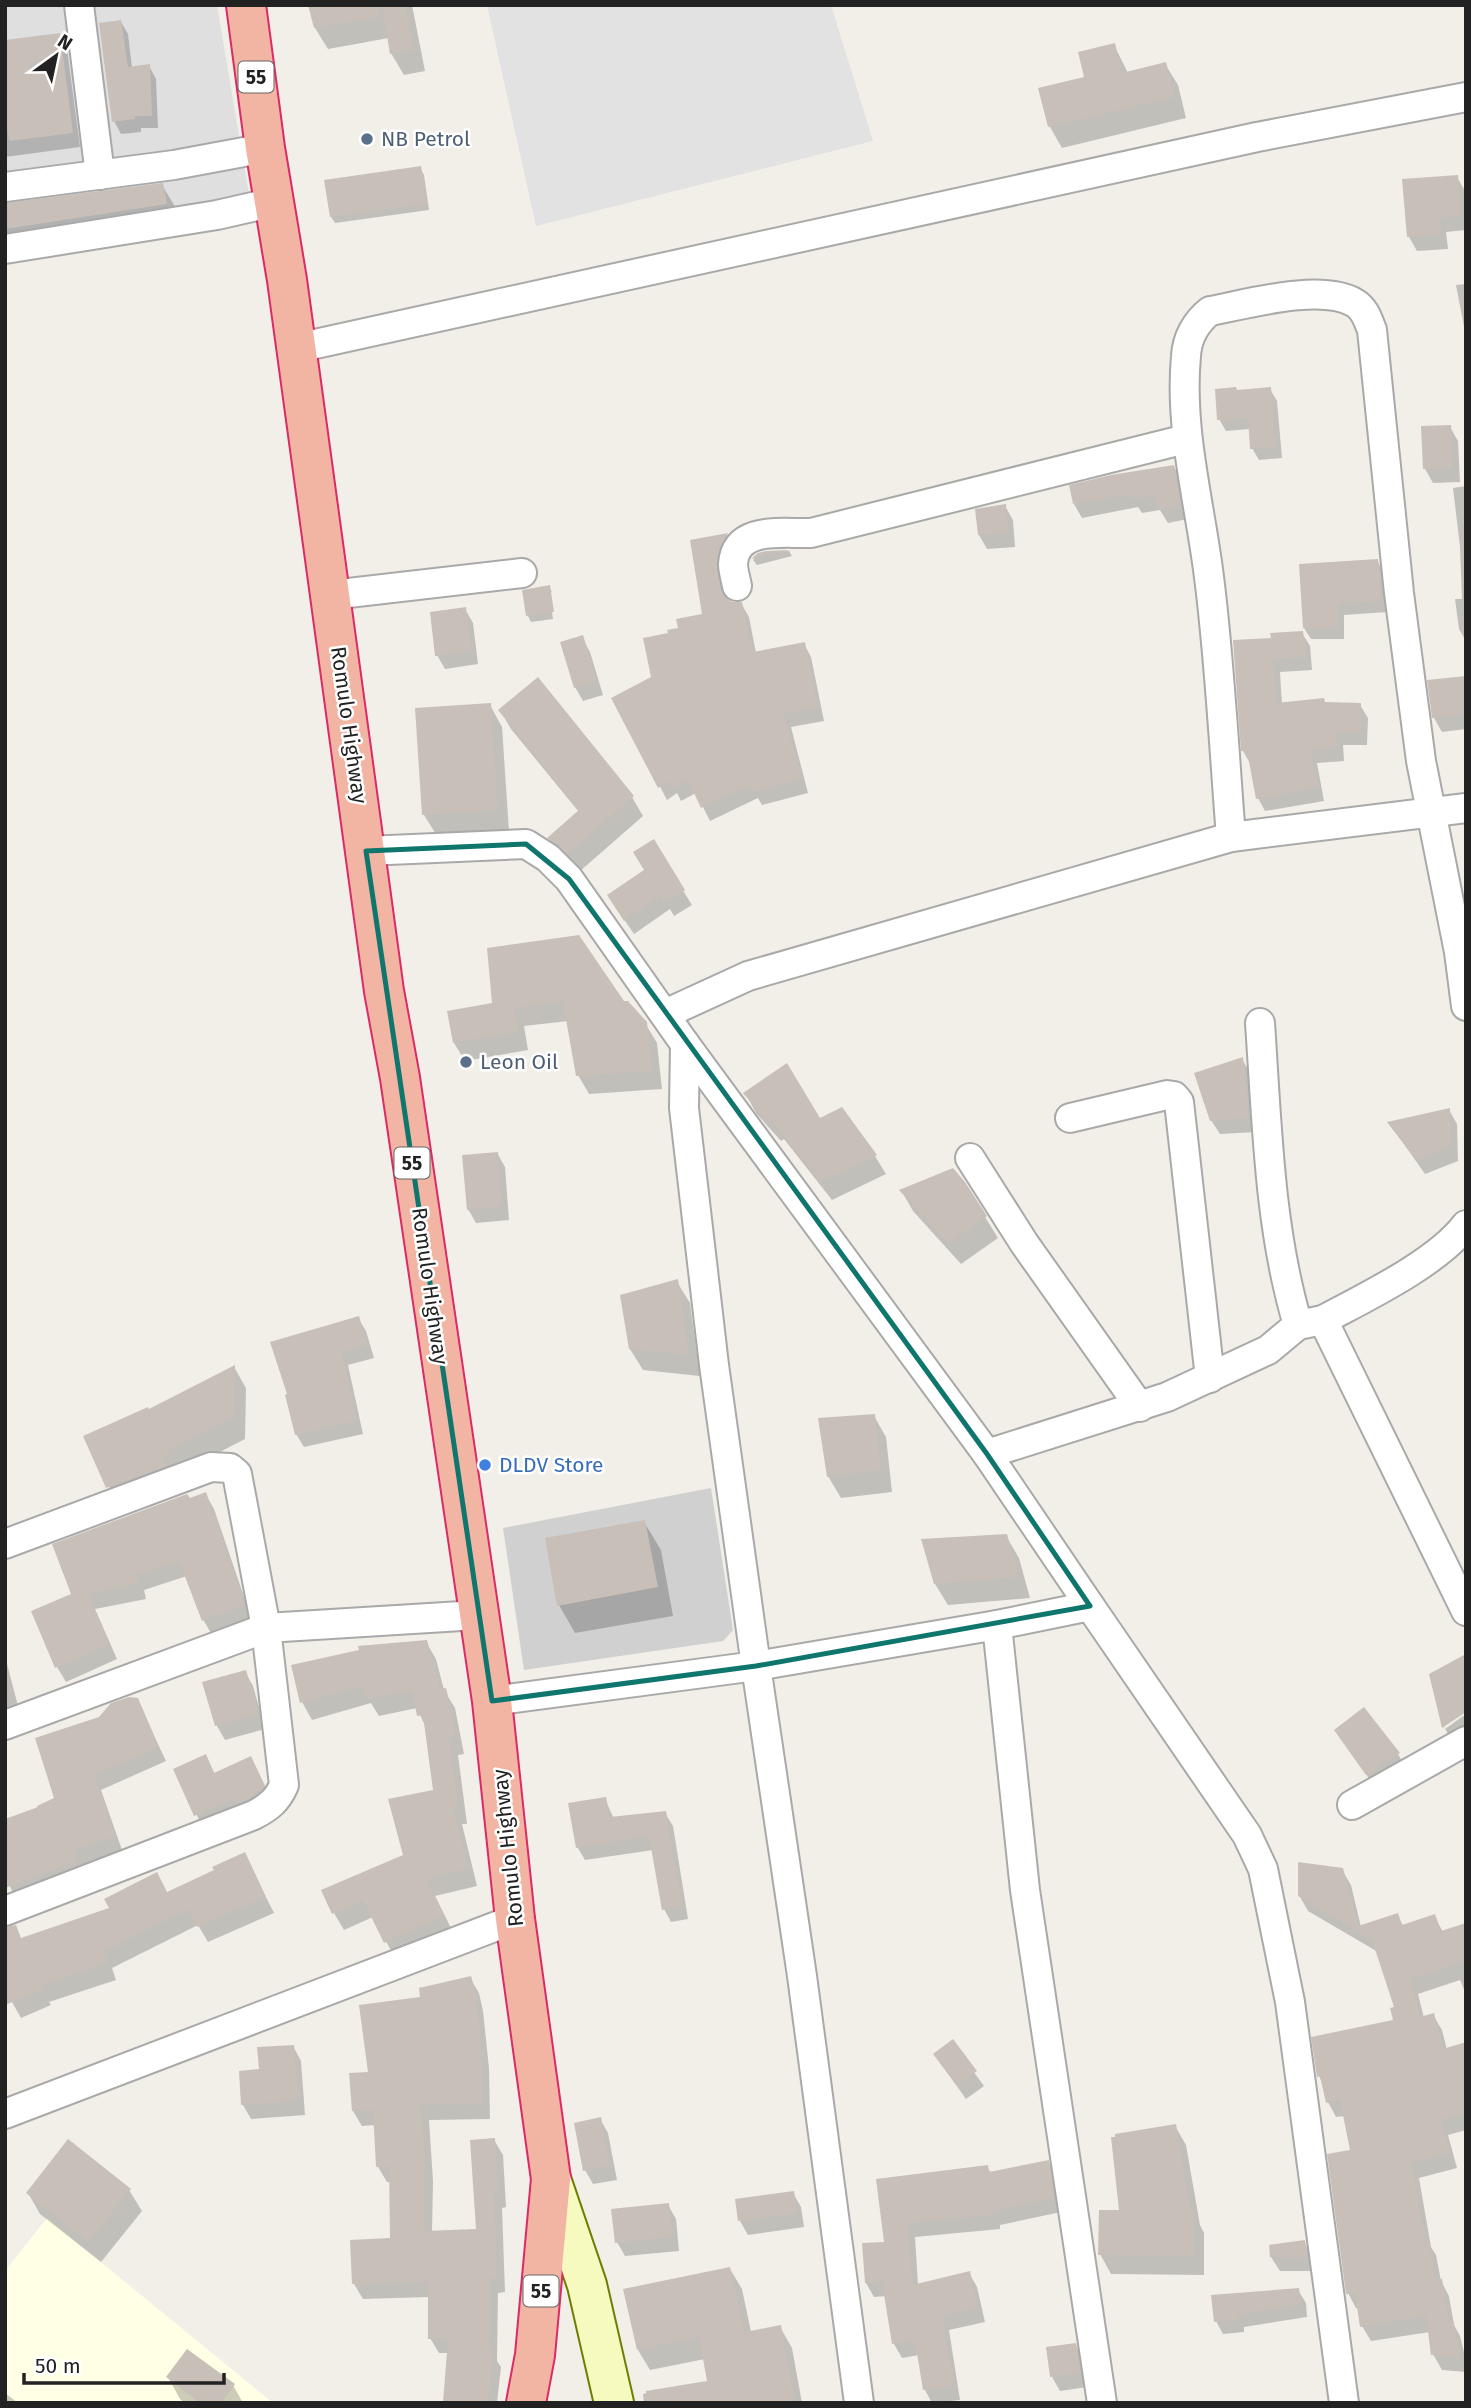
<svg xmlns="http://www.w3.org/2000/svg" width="1471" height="2408" font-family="'Fira Sans',sans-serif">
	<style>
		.residential { fill: #e0dfdf }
		.education { fill: #ffffe5 }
		.religious { fill: #d0d0d0 }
		.parking { fill: #e2e2e2 }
		.shadow { fill: #0003 }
		.building { fill: #c7bfb8 }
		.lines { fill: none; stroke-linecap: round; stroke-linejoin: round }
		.minor-casing { stroke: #a9a9a9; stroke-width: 32 }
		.secondary-casing { stroke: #707d05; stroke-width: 42 }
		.trunk-casing { stroke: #dc2a67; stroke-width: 42 }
		.minor { stroke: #fff; stroke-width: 28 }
		.secondary { stroke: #f7fabf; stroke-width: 38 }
		.trunk { stroke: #f2b4a3; stroke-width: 38 }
		.marked { fill: none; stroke: #0f766e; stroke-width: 5; stroke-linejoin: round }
		.service-dot { fill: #5c6f8a; stroke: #fff; stroke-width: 2.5 }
		.shop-dot { fill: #3f7fe0; stroke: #fff; stroke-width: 2.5 }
		.labels { text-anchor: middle; stroke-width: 5; stroke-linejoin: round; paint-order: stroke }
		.shield { fill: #fff; stroke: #646464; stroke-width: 2 }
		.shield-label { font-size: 19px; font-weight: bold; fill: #222 }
		.service-label { font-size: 21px; fill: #4e5e75; stroke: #fff; text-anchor: start }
		.street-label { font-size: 21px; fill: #222; stroke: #fff }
		.shop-label { font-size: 21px; fill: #366cbe; stroke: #fff; text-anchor: start }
	</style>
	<rect width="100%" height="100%" fill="#f2efe9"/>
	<!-- residential -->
	<path class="residential" d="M5,5H217L249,195L5,235Z"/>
	<!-- education -->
	<path class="education" d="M47,2218L273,2403H5V2271Z"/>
	<!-- religious -->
	<path class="religious" d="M711,1488L733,1630L723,1641L524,1670L503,1528Z"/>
	<!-- parking -->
	<path class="parking" d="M487,5H831L873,141L536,226Z"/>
	<!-- shadow -->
	<g class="shadow">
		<path d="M309,5H412L425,71L404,75L391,53L389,38L328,49L315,28Z"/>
		<path d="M121,22L128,34L132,68L149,66L156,79L158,128H141V132L121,134L114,121Z"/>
		<path d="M59,35L67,49L80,147L5,157V42Z"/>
		<path d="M1114,45L1128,73L1165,64L1178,85L1186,118L1062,148L1050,127L1040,89L1086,78Z"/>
		<path d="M420,168L424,175L429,210L335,223L331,217Z"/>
		<path d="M1457,177L1465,191L1466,230L1446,232L1448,249L1417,251L1409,237Z"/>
		<path d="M162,185L174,205L177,224L5,251V205Z"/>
		<path d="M1466,284V337L1456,285Z"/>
		<path d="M1270,389L1277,401L1282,458L1259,460L1252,448L1250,429L1226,431L1219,419L1237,392Z"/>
		<path d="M1450,427L1458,441L1460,482L1433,483L1425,469Z"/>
		<path d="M1174,467L1182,481L1188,519L1168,523L1160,510L1142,513L1138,507L1082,518L1074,504Z"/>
		<path d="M1466,486V641L1459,629L1455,599H1462L1460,547L1453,488Z"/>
		<path d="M1005,506L1013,520L1015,547L987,549L979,535L977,510Z"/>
		<path d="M728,535L735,548L725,591L728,601L741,603L749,617L756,653L804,644L811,657L824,721L791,727L808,793L762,805L758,798L710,821L696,793L681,801L677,793L667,800L614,698L653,678L670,634L704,615L692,541Z"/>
		<path d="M789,551L792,556L757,565L753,560L759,554L766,552Z"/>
		<path d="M1377,560L1383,572L1387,612L1344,615V639H1311L1304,628Z"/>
		<path d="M549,587L552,592H549L553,619L531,622L528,616Z"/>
		<path d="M465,609L473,623L478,664L445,669L437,655Z"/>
		<path d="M1302,633L1310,646L1312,670L1280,672L1282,704L1360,705L1368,718L1367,745H1343L1344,761L1317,763L1324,801L1265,811L1258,798L1251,765L1243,751L1273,640Z"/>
		<path d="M582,638L590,652L603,695L583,701L575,687Z"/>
		<path d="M1466,677V729L1442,732L1434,718Z"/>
		<path d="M490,705L502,727L509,831L437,836L424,815Z"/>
		<path d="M500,710L632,797L643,816L579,872L560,857L549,838L579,812L511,729Z"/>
		<path d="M653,842L692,905L674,916L670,909L634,934L617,909L646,871Z"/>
		<path d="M489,950L623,1003L645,1023L657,1043L662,1089L589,1094L578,1075L568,1021L524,1026L528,1050L465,1061L454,1043L494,1004Z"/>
		<path d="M1242,1059L1250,1073L1256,1132L1220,1134L1211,1120Z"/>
		<path d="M746,1094L820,1120L875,1156L886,1174L832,1200L784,1139L781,1141L756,1113Z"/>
		<path d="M1449,1110L1457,1124L1458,1161L1425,1174L1390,1124Z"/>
		<path d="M497,1153L505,1167L509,1220L476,1223L468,1209Z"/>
		<path d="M964,1183L998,1238L961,1264L913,1211L901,1190Z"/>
		<path d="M677,1282L690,1303L700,1376L643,1370L630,1349Z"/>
		<path d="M358,1318L366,1331L374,1358L348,1365L363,1434L304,1447L296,1434Z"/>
		<path d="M234,1367L246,1388L245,1439L179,1473L120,1509L85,1437L149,1411Z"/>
		<path d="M874,1416L886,1437L892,1492L841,1498L828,1476Z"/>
		<path d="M206,1495L214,1509L252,1620L212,1635L204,1621L187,1576L144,1590L146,1599L95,1609L117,1659L66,1682L57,1667L74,1594Z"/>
		<path d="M644,1522L661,1550L673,1616L575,1633L559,1605Z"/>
		<path d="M1006,1536L1019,1558L1030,1598L948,1605L935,1584Z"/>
		<path d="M426,1642L436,1659L444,1690L455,1708L464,1754L458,1755L467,1824H462L477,1886L435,1896L453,1932L396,1960L373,1917L344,1930L334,1913L405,1856L435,1792L426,1728L417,1708L379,1716L371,1703L312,1720L302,1702Z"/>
		<path d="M5,1656L18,1706L5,1709Z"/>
		<path d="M245,1672L253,1686L265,1729L225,1740L217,1726L205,1683Z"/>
		<path d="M1431,1675L1445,1729L1466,1714V1731L1452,1741L1444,1727Z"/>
		<path d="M137,1700L166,1761L101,1790L122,1850L81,1865L85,1875L17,1901L5,1876L40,1808L56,1799L100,1719Z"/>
		<path d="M1345,1745L1398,1754L1406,1768L1376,1788Z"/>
		<path d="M205,1756L215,1774L258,1772L272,1801L204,1830L175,1770Z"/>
		<path d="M605,1799L614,1819L665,1813L673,1826L688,1919L671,1922L664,1909L653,1850L585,1860L578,1848Z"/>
		<path d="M244,1854L274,1913L208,1942L198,1925L112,1968L116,1980L49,2002L51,2005L21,2018L12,2002L167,1894L216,1871Z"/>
		<path d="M1342,1870L1351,1885L1361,1927L1397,1916L1404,1927L1434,1916L1443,1932L1466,1924V1994L1460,1980L1418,1994L1424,2018L1433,2015L1442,2030L1447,2050L1466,2044V2130L1448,2135L1457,2168L1419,2178L1431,2247L1436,2255L1441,2281L1449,2296L1454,2325L1460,2336L1466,2360V2372L1442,2370L1433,2354L1430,2332L1371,2341L1362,2326L1359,2308H1356L1348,2293L1352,2152L1345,2116L1336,2117L1328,2102L1324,2086L1319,2076L1395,2021L1396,2008L1378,1952L1308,1911L1299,1895Z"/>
		<path d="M470,1978L479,1993L483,2011L489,2068L490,2119L429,2120L433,2181L432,2232L478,2231L494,2140L503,2155L506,2207L502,2208L505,2292L498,2293L497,2361L501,2367L497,2403H444L449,2353H439L430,2338V2297L363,2299L354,2284L392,2240L391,2182H387L378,2167L376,2125L362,2126L353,2111L370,2074L422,1998Z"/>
		<path d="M952,2042L984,2086L966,2099L935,2055Z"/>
		<path d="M293,2046L301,2061L305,2115L251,2119L243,2105L260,2071Z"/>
		<path d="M600,2119L608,2133L617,2180L593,2184L585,2170Z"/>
		<path d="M1175,2126L1186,2145L1200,2225L1204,2233V2275L1111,2274L1100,2254L1121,2212Z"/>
		<path d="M1048,2162L1056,2176L1061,2212L1000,2225V2229L915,2237L918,2285L969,2273L977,2287L985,2322L949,2330L960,2400L932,2403L925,2390L919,2355L902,2358L894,2344L886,2296L874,2297L866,2283L886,2244L878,2180L987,2167L991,2173Z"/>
		<path d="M129,2190L142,2211L101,2262L40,2214L28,2193Z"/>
		<path d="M793,2193L801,2207L804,2227L748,2235L740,2221Z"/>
		<path d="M668,2205L676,2219L679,2251L625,2256L617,2242Z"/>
		<path d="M1304,2242L1312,2256L1314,2271H1280L1271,2257Z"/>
		<path d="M730,2269L742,2289L751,2332L780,2327L792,2348L802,2403H644L643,2394L709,2382L705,2359L650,2370L638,2350Z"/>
		<path d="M1298,2290L1306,2303L1307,2317L1244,2327V2332L1223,2334L1216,2321Z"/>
		<path d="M1075,2344L1083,2358L1087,2387L1060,2391L1052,2377Z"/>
		<path d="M168,2377L233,2385L243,2403H185L180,2399Z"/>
		<path d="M5,2393L18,2403H5Z"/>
	</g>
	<!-- building -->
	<g class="building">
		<path d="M308,5H379L380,17L314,28Z"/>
		<path d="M382,5H405L414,50L390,54Z"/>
		<path d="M121,20L128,67L150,64L152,116H135V119L112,122L99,23Z"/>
		<path d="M60,33L73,133L9,141L5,115V40Z"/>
		<path d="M1115,43L1122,73L1166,62L1175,97L1048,127L1038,88L1084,77L1078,52Z"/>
		<path d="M421,166L427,204L330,217L324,180Z"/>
		<path d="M1458,175L1461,216L1440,218L1441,235L1407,237L1402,179Z"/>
		<path d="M163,183L167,204L5,229V203Z"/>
		<path d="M1236,387L1237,390L1271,387L1276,447L1250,449L1248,418L1217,420L1215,389Z"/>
		<path d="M1451,425L1453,468L1423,469L1421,426Z"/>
		<path d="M1174,465L1181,505L1158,509L1155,495L1132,499L1131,494L1073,504L1069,485L1111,475Z"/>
		<path d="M1006,504L1008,533L978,535L975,509Z"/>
		<path d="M728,533L720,547L716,564L724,596L732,602H742L753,652L805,642L818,707L784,714L802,779L753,792L751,785L701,808L688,780L672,789L668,781L658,788L611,698L651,677L643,638L668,633L667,630L678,628L676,619L702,614L690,540Z"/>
		<path d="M790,550L751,559L758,553L766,551Z"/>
		<path d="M1378,559L1381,601L1338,604V629L1303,628L1299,564Z"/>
		<path d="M550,585L554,612L526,616L522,590Z"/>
		<path d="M466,607L471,651L435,656L430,612Z"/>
		<path d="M1303,631L1306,657L1273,659L1276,703L1324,698L1325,702L1361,703V732H1336L1338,748L1311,750L1318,787L1256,799L1247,751H1241L1233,640L1271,638L1270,633Z"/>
		<path d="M583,635L597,681L574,688L560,642Z"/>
		<path d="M1466,676V714L1432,718L1427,680Z"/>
		<path d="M538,677L634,796L567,854L547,838L579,810L498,710Z"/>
		<path d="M491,703L498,810L422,815L415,708Z"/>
		<path d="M654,839L685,890L664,903L660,896L624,921L607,895L644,870L633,852Z"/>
		<path d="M579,935L624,1001H628L647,1022L652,1071L576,1076L563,1002L514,1008L519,1032L453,1043L447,1011L492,1003L487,948Z"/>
		<path d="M1243,1057L1249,1118L1210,1121L1194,1073Z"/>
		<path d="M787,1063L820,1118L842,1107L877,1155L820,1182L772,1121L769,1123L743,1093Z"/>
		<path d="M1450,1108L1451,1147L1416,1160L1387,1122Z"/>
		<path d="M498,1152L502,1206L467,1210L462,1155Z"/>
		<path d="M953,1168L965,1182L987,1216L948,1244L899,1190Z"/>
		<path d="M678,1279L689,1355L629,1349L620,1295Z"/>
		<path d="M359,1316L367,1345L342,1352L357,1421L295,1435L285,1395L287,1394L270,1342Z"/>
		<path d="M235,1365L234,1417L168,1451L170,1454L161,1458L167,1466L106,1488L83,1436L148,1407L149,1409Z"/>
		<path d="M875,1414L881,1470L827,1477L818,1418Z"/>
		<path d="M206,1492L245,1605L202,1621L179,1561L137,1575L138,1584L88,1594L110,1644L55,1668L31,1611L71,1594L52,1544L187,1494L190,1498Z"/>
		<path d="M645,1520L658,1587L557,1606L545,1538Z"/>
		<path d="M1007,1534L1019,1577L934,1584L921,1539Z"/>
		<path d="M427,1640L440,1689L446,1688L452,1712L455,1737L449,1738L458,1806L453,1807L469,1868L427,1879L444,1915L384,1943L363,1900L332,1914L321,1890L403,1855L388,1799L433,1790L423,1715L417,1716L412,1690L367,1699L362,1686L300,1703L291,1665L359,1650L358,1646Z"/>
		<path d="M1466,1654V1712L1442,1728L1429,1674Z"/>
		<path d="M246,1670L259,1714L215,1726L202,1682Z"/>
		<path d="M129,1697L138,1698L159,1747L94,1775L116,1836L74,1850L78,1861L5,1888V1819L38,1807L37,1806L54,1798L35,1738L99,1717L111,1703Z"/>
		<path d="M1364,1707L1400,1753L1366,1775L1334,1730Z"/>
		<path d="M206,1754L214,1773L251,1756L265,1786L247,1800L236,1804L233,1799L194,1816L173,1769Z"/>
		<path d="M606,1797L610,1817L666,1811L682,1906L662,1910L649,1836L576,1848L568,1803Z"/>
		<path d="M245,1852L266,1897L197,1927L189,1909L104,1952L108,1963L42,1985L43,1989L5,2005V1927L16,1925L21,1938L109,1908L104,1899L157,1872L167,1892L214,1870L212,1867Z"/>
		<path d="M1298,1862L1343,1868L1358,1926L1398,1913L1402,1925L1435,1914L1441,1931L1466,1923V1960L1411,1979L1420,2017L1434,2013L1443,2049L1466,2042V2113L1441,2120L1450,2153L1412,2163L1425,2238H1428L1436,2280L1442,2279L1448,2319H1453L1461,2358L1431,2355L1426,2316L1360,2327L1355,2293L1346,2294L1327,2154L1350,2150L1340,2100L1326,2103L1320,2076L1317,2077L1311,2037L1393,2020L1390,2008L1394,2007L1372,1940L1298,1896Z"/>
		<path d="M471,1976L476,1994L482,2052V2104L421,2105L425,2165L424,2231L476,2229L470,2140L495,2138L498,2192L494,2193L497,2278H490L489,2350H493L488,2403H443L448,2339H428V2282L352,2284L350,2240L390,2238L389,2166L376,2167L373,2110L352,2111L349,2073L368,2072L359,2005L420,1997L419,1988Z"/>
		<path d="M953,2039L977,2071L957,2086L933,2054Z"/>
		<path d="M294,2045L298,2101L241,2105L239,2071L259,2069L257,2047Z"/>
		<path d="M601,2117L610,2166L583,2171L574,2123Z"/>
		<path d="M1176,2124L1191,2211H1194V2256L1098,2255L1099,2210H1119L1111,2137H1115V2134Z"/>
		<path d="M68,2139L131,2189L88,2242L26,2193Z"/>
		<path d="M1049,2160L1054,2198L993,2211L994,2215L908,2223L912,2285L970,2271L978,2308L942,2316L954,2386L923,2390L915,2341L892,2344L882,2282L865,2283L862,2243L884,2242L876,2179L988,2165L989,2172Z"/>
		<path d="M794,2191L797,2213L738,2221L735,2199Z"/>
		<path d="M669,2203L672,2237L615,2243L611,2209Z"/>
		<path d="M1305,2240L1308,2258L1270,2257L1269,2245Z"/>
		<path d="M730,2267L745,2332L781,2325L795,2403H647L646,2391L707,2381L699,2337L637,2350L623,2289Z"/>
		<path d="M1299,2288L1301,2304L1237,2315L1238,2320L1214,2322L1211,2295Z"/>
		<path d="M1076,2343L1081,2373L1050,2377L1046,2347Z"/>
		<path d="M187,2349L235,2384L221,2403H200L166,2377Z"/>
	</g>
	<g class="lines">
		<defs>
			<g id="minor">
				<path d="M79,5L100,175"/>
				<path d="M5,187L174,165L265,148"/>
				<path d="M5,249L217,215L274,202"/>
				<path d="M297,348L1257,137L1466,97"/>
				<path d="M737,586C736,580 733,571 733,564C736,525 784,534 811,533L1186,439"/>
				<path d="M331,595L522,573"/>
				<path d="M1231,837C1224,750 1220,663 1209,577C1200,504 1179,430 1186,356C1187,338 1196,322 1210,311C1248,304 1321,283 1355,303C1365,309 1368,320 1372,330L1399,593L1421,761L1459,952L1466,1006"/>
				<path d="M366,851L526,844L548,858L569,879L685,1044L987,1454L1090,1606L997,1625"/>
				<path d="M665,1014L748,976L1231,837L1466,808"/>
				<path d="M1070,1118L1167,1095L1174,1096L1179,1102L1210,1378"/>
				<path d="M970,1158L1024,1243L1140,1407"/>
				<path d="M1323,1320C1366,1297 1437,1263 1466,1225"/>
				<path d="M1298,1325L1323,1320L1466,1611"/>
				<path d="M987,1454L1167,1397L1268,1350L1298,1325C1269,1228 1267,1124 1260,1023"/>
				<path d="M5,1544L211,1467L230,1468L237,1474L266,1628L284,1785C277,1801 269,1807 254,1815L5,1911"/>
				<path d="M1090,1606L1247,1835L1263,1869L1290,2002L1344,2403"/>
				<path d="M492,1701L756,1666L714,1365L684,1108L685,1044"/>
				<path d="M5,1725L266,1628L478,1615"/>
				<path d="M1352,1805L1466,1741"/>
				<path d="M5,2114L515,1919"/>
				<path d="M859,2403L802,1976L756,1666L997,1625L1025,1890L1102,2403"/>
			</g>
			<path id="secondary" d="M551,2179L587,2285L614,2403"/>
			<path id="trunk" d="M246,5L265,148L287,280L384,991L400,1078L492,1701L515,1919L551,2179L535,2355L526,2403"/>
		</defs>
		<!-- minor casing -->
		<use href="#minor" class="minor-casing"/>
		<!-- secondary casing -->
		<use href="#secondary" class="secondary-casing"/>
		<!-- trunk casing -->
		<use href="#trunk" class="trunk-casing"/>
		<!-- minor -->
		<use href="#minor" class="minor"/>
		<!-- secondary -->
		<use href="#secondary" class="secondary"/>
		<!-- trunk -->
		<use href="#trunk" class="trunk"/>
	</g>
	<!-- marked area -->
	<path class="marked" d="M526,844L569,879L987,1454L1090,1606L756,1666L492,1701L366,851Z"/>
	<!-- markers -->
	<g class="service-dot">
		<circle cx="367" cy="139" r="7"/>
		<circle cx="466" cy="1062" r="7"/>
	</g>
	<circle class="shop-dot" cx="485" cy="1465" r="7"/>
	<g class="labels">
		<!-- shield labels -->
		<g class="shield">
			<rect x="238.5" y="61.5" width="35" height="31" rx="5"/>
			<rect x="394.5" y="1147.5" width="35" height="31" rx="5"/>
			<rect x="523.5" y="2275.5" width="35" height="31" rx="5"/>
		</g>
		<g class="shield-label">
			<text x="256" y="84">55</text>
			<text x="412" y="1170">55</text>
			<text x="541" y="2298">55</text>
		</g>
		<!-- service labels -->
		<g class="service-label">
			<text x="381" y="146">NB Petrol</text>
			<text x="480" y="1069">Leon Oil</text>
		</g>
		<!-- street labels -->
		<g class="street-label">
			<text transform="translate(349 725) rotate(82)" y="7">Romulo Highway</text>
			<text transform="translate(430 1286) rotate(82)" y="7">Romulo Highway</text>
			<text transform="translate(508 1848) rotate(-96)" y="7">Romulo Highway</text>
		</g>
		<!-- shop labels -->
		<g class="shop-label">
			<text x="499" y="1472">DLDV Store</text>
		</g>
	</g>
	<!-- border -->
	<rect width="1471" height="2408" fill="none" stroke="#222222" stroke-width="14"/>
	<!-- north arrow -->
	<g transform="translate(56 56) rotate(33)" stroke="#ffffff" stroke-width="5" paint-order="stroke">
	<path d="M0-5L12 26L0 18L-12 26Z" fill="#222222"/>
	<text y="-10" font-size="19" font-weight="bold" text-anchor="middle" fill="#222222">N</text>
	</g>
	<!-- scale -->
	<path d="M24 2373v10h200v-10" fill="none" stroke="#222222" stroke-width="3.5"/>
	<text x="35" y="2373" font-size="21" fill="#222222" stroke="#ffffff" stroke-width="5" paint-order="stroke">50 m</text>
</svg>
